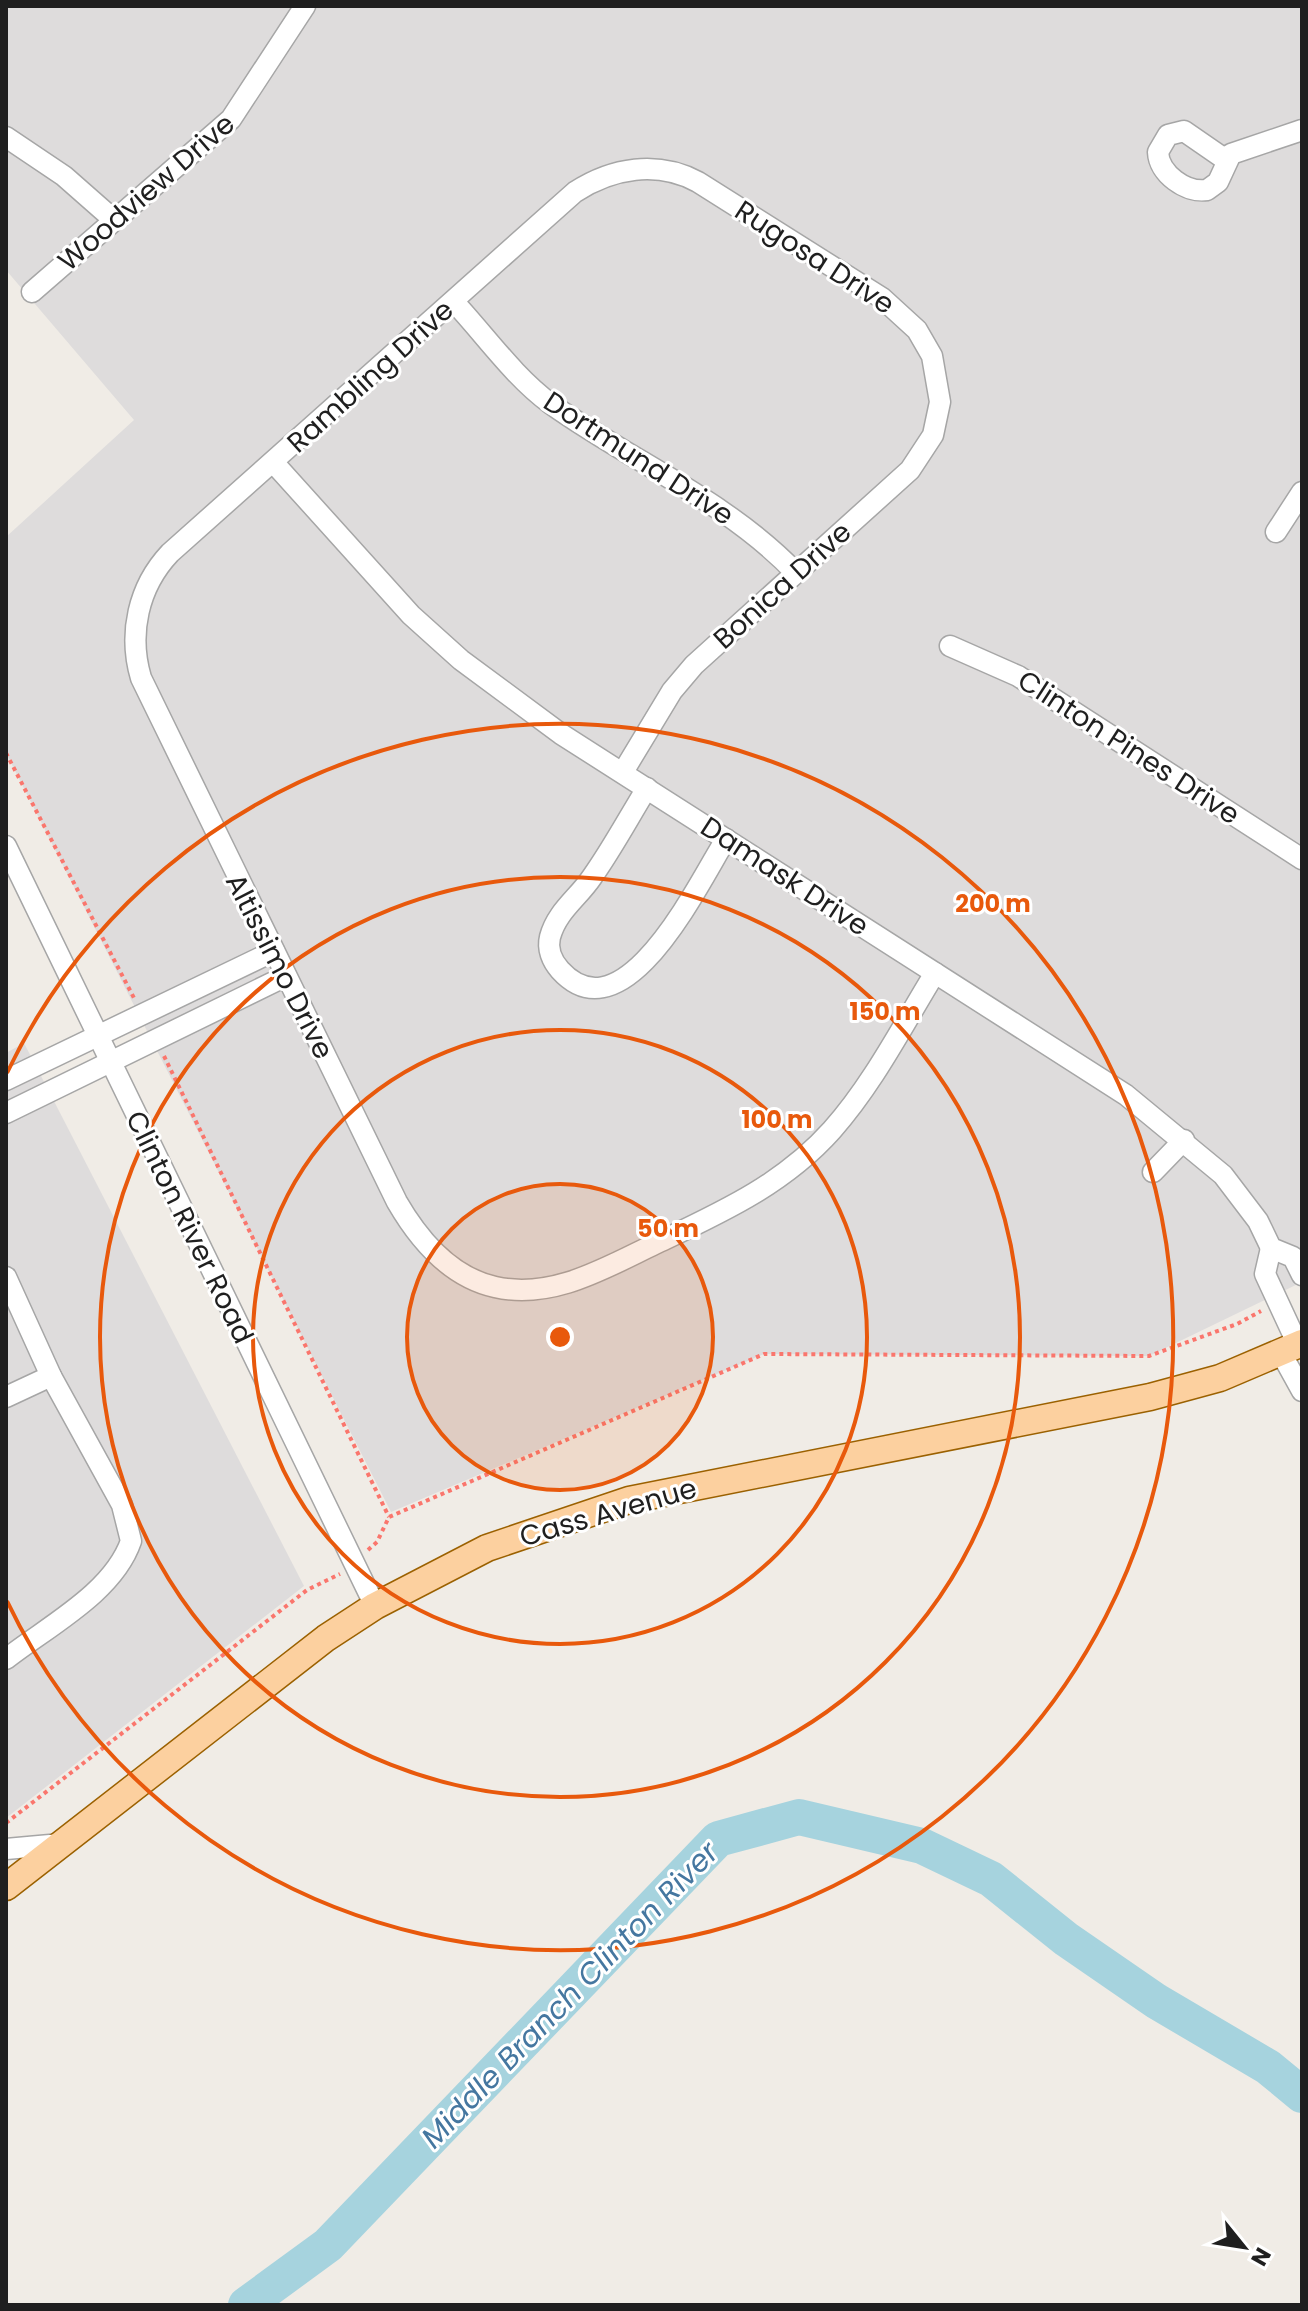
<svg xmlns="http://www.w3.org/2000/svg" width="1308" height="2311" font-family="Poppins,sans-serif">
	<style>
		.residential { fill: #dedcdc }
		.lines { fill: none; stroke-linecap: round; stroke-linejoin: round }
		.river { stroke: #a6d3de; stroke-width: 36 }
		.minor-casing { stroke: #a6a6a6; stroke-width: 23 }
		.major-casing { stroke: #9b6100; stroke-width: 29 }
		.path { stroke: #fa766d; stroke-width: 4; stroke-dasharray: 4 4; stroke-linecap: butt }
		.minor { stroke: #fff; stroke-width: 20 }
		.major { stroke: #fcd09f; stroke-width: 26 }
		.ring { fill: none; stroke: #e8590c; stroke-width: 4 }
		.labels { text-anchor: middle; stroke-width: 6; stroke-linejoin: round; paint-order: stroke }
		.street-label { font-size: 28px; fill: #1f1f1f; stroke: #fff }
		.water-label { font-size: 30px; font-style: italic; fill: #4577a0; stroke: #fff }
		.centre { fill: #e8590c; stroke: #fff; stroke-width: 4 }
		.ring-label { font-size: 24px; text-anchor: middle; font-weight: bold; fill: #e8590c; stroke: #fff; stroke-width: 6; stroke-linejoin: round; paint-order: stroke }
	</style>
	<rect width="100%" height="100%" fill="#f0ece6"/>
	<!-- residential -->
	<g class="residential">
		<path d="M6,6H1302V1282L1149,1356L764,1354L391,1512L6,753V537L134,420L6,270Z"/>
		<path d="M24,1043L304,1586L6,1818V1053Z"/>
	</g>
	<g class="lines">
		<!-- river -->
		<path class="river" d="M246,2305L328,2245L718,1839L799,1817L922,1846L991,1879L1066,1939L1156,2001L1268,2067L1302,2095"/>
		<defs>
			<g id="minor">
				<path d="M6,137L64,176L114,220"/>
				<path d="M1226,160L1184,131L1168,135L1158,152C1159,174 1186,193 1207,190L1218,182L1231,154L1302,130"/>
				<path d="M32,292L231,119L305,6"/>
				<path d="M454,302C485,335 514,377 551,404C632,462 726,500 796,573"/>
				<path d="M273,462L411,615L461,660L561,734L1126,1095L1223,1175L1258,1221L1271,1248L1293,1257L1302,1275"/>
				<path d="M1276,532L1302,492"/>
				<path d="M950,646L1018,676L1302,859"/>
				<path d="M623,772L672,691L694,665L910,470L933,435L940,402L932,356L917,330L882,298L698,182C657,160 612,168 575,192L170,553C138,587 128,634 141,678L397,1202C419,1240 450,1277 495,1287C552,1300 605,1268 655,1244C720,1213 783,1185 832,1130C873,1084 903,1025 935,973"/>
				<path d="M647,788C629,817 612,849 592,877C578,898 557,911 550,937C547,949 552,961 560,970C624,1041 699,882 726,839"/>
				<path d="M6,846L375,1606"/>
				<path d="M6,1080L274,951"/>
				<path d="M6,1113L286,976"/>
				<path d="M1153,1172L1184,1140"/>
				<path d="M1271,1248L1265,1274L1298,1345"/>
				<path d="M6,1277L51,1376L122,1505L131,1541C113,1593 48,1626 6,1659"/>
				<path d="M1281,1353L1302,1391"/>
				<path d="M6,1397L51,1376"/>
				<path d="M6,1849L61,1844"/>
			</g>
			<path id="major" d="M6,1887L326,1638L375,1606L487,1548L629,1500L1150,1397L1220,1378L1302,1343"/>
		</defs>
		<!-- minor casing -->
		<use href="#minor" class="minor-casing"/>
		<!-- major casing -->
		<use href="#major" class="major-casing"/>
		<!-- path -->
		<g class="path">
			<path d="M6,753L134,998"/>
			<path d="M164,1056L389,1517"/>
			<path d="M368,1550L377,1542L389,1517L764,1354L1149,1356L1237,1324L1261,1311"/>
			<path d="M6,1823L307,1590L340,1574"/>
		</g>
		<!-- minor -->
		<use href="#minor" class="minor"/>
		<!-- major -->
		<use href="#major" class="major"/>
	</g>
	<!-- distance rings -->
	<circle cx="560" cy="1337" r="153" fill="#e8590c" fill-opacity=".12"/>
	<g class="ring">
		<circle cx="560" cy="1337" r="153"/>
		<circle cx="560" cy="1337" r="307"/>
		<circle cx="560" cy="1337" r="460"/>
		<path d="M7 1073A613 613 0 1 1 7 1601"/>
	</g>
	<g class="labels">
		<!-- street labels -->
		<g class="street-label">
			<text transform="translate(146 192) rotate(-41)" y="10">Woodview Drive</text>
			<text transform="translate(815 257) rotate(33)" y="10">Rugosa Drive</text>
			<text transform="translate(370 376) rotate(-42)" y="10">Rambling Drive</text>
			<text transform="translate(639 458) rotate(33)" y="10">Dortmund Drive</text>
			<text transform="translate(782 585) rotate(-42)" y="10">Bonica Drive</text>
			<text transform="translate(1129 747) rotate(33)" y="10">Clinton Pines Drive</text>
			<text transform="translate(785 876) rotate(33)" y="10">Damask Drive</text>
			<text transform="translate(280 966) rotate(63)" y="10">Altissimo Drive</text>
			<text transform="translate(190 1227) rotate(64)" y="10">Clinton River Road</text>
			<text transform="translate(608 1512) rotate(-16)" y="10">Cass Avenue</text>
		</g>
		<!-- water labels -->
		<g class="water-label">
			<text transform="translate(570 1995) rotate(-46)" y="10">Middle Branch Clinton River</text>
		</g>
	</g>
	<circle cx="560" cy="1337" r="12" class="centre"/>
	<g class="ring-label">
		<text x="993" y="912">200 m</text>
		<text x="885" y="1020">150 m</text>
		<text x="777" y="1128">100 m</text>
		<text x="668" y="1237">50 m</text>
	</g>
	<!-- border -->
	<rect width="1308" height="2311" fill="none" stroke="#1f1f1f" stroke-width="16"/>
	<!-- north arrow -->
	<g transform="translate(1244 2247) rotate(120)" stroke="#ffffff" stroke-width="6" paint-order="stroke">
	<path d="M0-6L14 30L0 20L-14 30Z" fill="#1f1f1f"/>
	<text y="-12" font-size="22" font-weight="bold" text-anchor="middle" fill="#1f1f1f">N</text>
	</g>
</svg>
